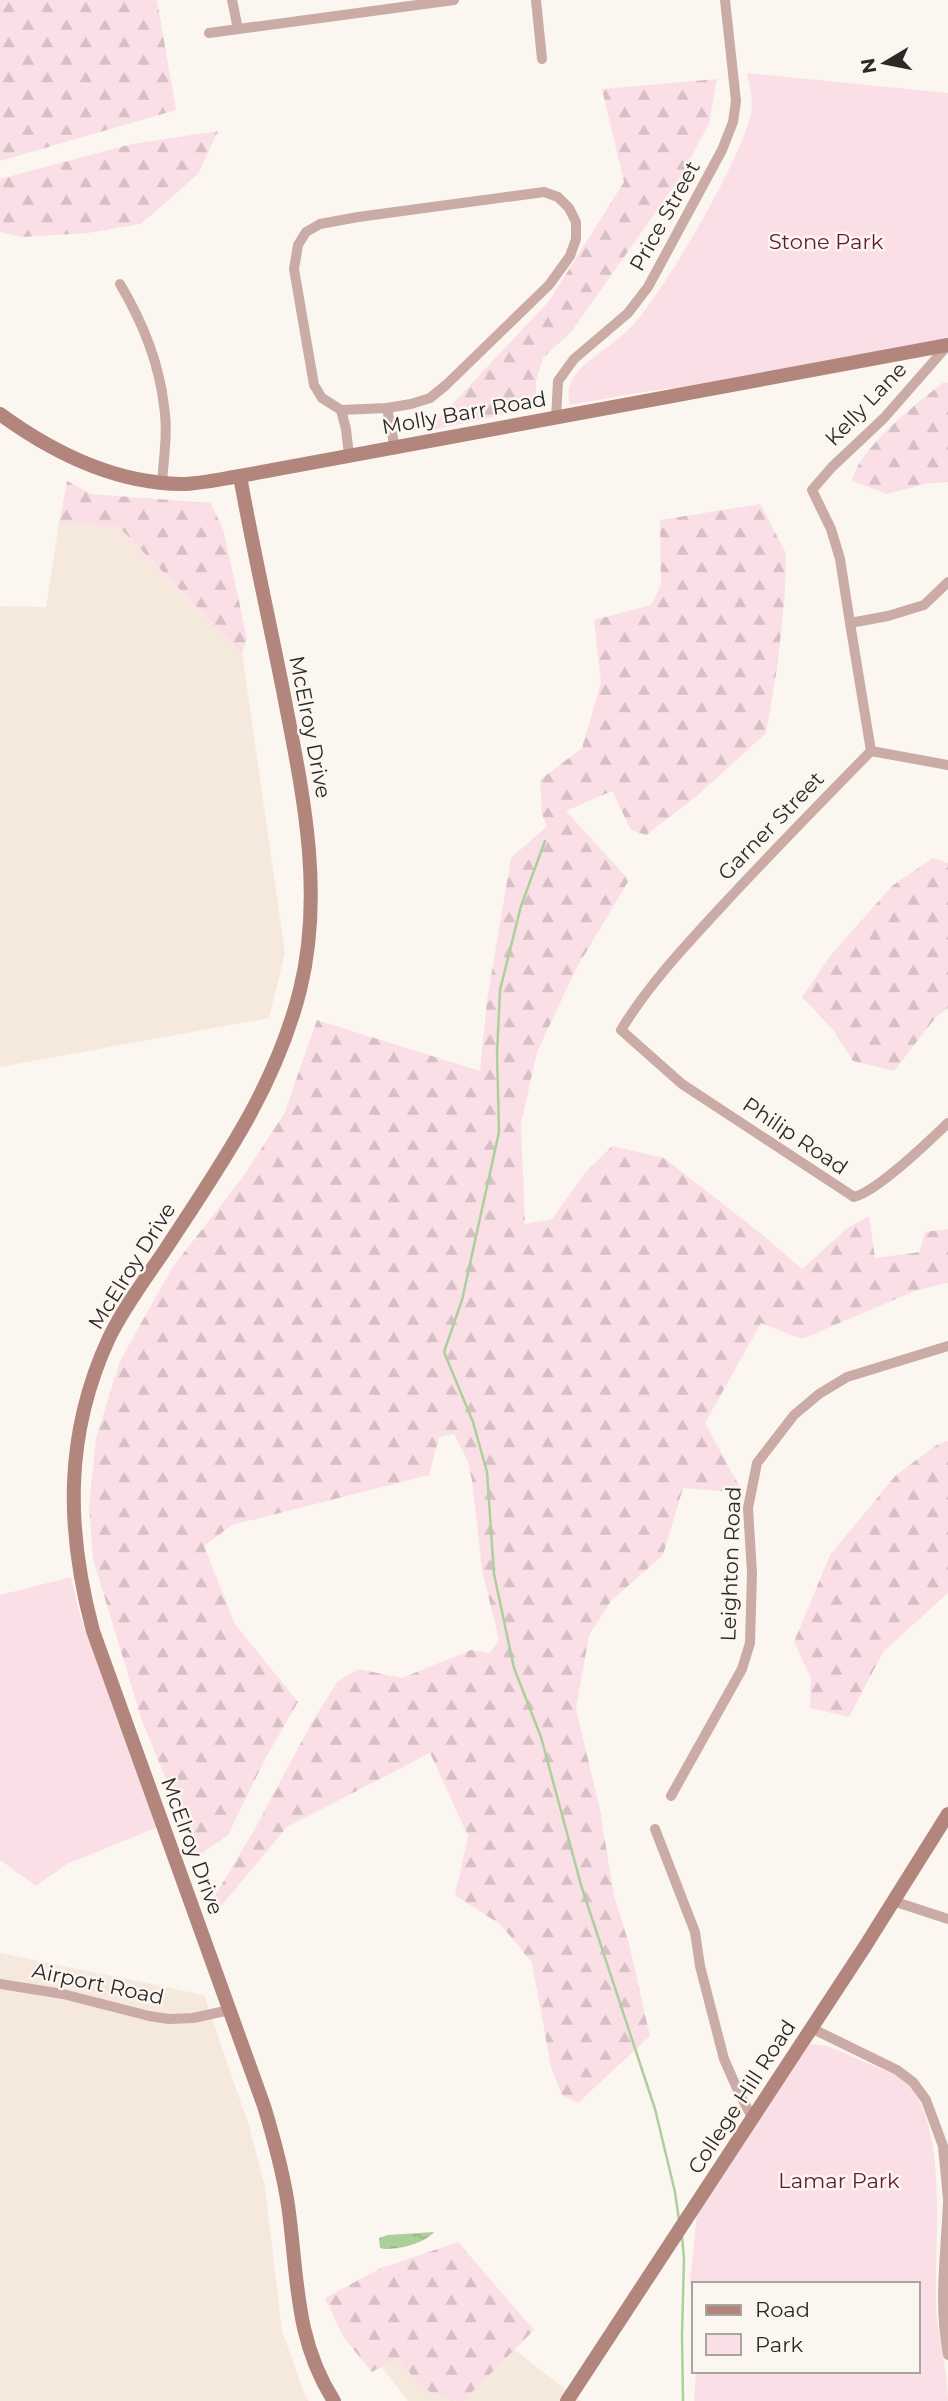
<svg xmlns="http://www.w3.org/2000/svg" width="948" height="2401" font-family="Montserrat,sans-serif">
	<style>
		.built { fill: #f5e9dd }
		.green { fill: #fbdfe7 }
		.forest { fill: url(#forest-firs) }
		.water { fill: url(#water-ripples) }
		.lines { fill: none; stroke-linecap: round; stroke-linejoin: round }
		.stream { stroke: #abd09b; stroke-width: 2.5 }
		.street { stroke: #caaba5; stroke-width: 10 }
		.secondary { stroke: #b2867d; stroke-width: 14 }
		.labels { text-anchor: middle; stroke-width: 5; stroke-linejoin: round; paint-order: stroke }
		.street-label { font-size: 21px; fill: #2c2927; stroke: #fcf6f0 }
		.park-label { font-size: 21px; fill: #631739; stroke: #fcf6f0 }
	</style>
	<defs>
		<pattern id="forest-firs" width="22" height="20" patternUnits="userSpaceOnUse" patternTransform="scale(1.75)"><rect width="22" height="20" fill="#fbdfe7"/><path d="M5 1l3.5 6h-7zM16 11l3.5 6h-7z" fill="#d7bfc6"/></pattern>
		<pattern id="water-ripples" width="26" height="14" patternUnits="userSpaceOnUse" patternTransform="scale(1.75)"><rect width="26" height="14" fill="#abd09b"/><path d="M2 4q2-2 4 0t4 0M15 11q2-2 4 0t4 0" fill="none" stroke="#93b386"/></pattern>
	</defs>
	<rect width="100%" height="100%" fill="#fcf6f0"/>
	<!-- built -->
	<g class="built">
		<path d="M59,524L119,527L242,653L285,953L269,1018L0,1067V606L46,607Z"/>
		<path d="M0,1953L204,1995L250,2129L265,2187L282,2331L305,2395L309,2401H0Z"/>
		<path d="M511,2347L581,2401H455Z"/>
		<path d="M396,2352L455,2401H408L380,2365Z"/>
	</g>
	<!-- green -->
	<g class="green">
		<path d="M747,73L948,93V339L778,376L649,391L570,405C567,394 568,385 575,375C590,356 616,344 632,326C662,295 751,145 752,105C752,95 749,83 747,73Z"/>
		<path d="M71,1577L80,1615L158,1827L67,1864L36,1886L0,1860V1595Z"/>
		<path d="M810,2044C830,2044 847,2055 865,2062C881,2069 900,2075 912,2088C948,2140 934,2242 936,2306C937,2338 948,2369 948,2401H694L696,2371H918V2284H694V2338L690,2282L697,2214Z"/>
	</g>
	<!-- forest -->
	<g class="forest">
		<path d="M0,0H157L176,110L0,161Z"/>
		<path d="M717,79L709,124L679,179L572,331L543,358L536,381V408L427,431L549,301L624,182L602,89Z"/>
		<path d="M218,131L198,174L141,224L88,233L22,237L0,232V179L132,144Z"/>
		<path d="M944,382L948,383V482L925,484L887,494L852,481C858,449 918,402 944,382Z"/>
		<path d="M67,481L91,494L211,503L224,532L247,638L242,653L119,527L59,524Z"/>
		<path d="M760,504L786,553L785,591L778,662L766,733L697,796L646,835L631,830L612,791L566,811L629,880L576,969L537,1052L521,1124L525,1224L552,1219L584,1174L612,1146L664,1158L759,1232L802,1269L846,1229L869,1216L875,1258L920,1252L925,1232L948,1229V1283L917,1290L802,1339L761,1323L705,1423L743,1493L683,1488L663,1555L611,1601L589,1635L576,1709L599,1805L614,1895L629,1944L650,2036L578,2103L562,2095L551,2067L532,1963L501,1925L455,1895L468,1836L430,1753L287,1827L212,1917L209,1906L257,1825L311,1724L337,1682L358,1669L402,1678L471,1650L490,1653L499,1640L482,1570L472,1480L467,1459L454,1434L439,1437L429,1475L232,1525L204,1546L235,1624L298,1702L265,1759L228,1835L198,1856L142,1721L93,1559L89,1506L96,1438L120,1361L172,1268L242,1178L284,1114L317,1020L480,1071L487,1000L511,858L547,826L542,814L540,780L582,748L601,682L594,620L651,605L661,585L660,520Z"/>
		<path d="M933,858L948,863V1008L936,1017L894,1071L853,1061L834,1031L802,997L831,955L892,886Z"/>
		<path d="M948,1441V1593L883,1652L849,1717L810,1708L811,1679L794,1642L830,1555L896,1475L938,1444Z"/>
		<path d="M458,2242L534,2330L463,2401C429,2401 418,2381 397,2358L372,2372L344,2338L325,2298L379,2269Z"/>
	</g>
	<!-- water -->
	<path class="water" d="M434,2232C426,2243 393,2252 380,2248L379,2238L388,2235Z"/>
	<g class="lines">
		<!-- stream -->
		<g class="stream">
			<path d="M545,841L521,906L500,990L497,1054L499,1132L462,1300L444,1352L473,1422L487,1472L494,1574L514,1668L541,1737L581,1885L655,2109L675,2192L679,2220"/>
			<path d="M682,2237L684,2259L682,2334L683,2401"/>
		</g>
		<!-- street -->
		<g class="street">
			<path d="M232,0L238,29"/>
			<path d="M536,0L542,59"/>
			<path d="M209,33L454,0"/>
			<path d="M544,192L558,197L569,208L576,222V239L570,256L549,285L446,385L430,398L411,404L387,408L341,410L322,398L314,385L294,269L298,245L306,232L320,224L358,217Z"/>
			<path d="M120,284C142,321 159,362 164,406C168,430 164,457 162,482"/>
			<path d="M948,345L884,418L832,467L812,490L831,529L840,559L850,623L888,616L924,605L948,582"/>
			<path d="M387,408L395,448"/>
			<path d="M341,410L346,429L349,455"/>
			<path d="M556,418L558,381L574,359L628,313L648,287L722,150L733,122L736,101L725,0"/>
			<path d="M850,623L871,751C821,802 771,853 722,906C686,945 649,984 621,1030L682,1084L854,1197C878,1191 929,1141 948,1123"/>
			<path d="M871,751L948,765"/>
			<path d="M671,1796L742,1669L750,1643L752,1573L748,1508L757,1463L794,1415L819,1394L847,1377L948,1346"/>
			<path d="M655,1829L695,1932L700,1966L724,2059L739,2093L753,2119"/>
			<path d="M893,1901L948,1919"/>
			<path d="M0,1984L63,1994L149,2016L169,2019L193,2018L230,2010"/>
			<path d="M811,2028L897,2070L913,2082L926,2100L943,2146L948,2199"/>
			<path d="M948,2202C946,2255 938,2301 948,2355"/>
		</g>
		<!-- secondary -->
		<g class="secondary">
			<path d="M0,414C52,452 115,483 181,484C200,484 221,479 240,476L948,345"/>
			<path d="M240,476C254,555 272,632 287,711C305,803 323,897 300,990C275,1089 220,1166 165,1250C146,1278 124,1307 109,1338C64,1435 66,1530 93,1631L264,2106C274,2139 283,2172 288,2205C298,2275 294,2339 334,2401"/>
			<path d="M567,2401L864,1948L948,1814"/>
		</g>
	</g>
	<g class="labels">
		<!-- street labels -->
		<g class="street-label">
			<text transform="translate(665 216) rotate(-61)" y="7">Price Street</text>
			<text transform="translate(866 404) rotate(-46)" y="7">Kelly Lane</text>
			<text transform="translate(464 413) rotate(-10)" y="7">Molly Barr Road</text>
			<text transform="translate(310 727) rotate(79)" y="7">McElroy Drive</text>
			<text transform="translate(771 826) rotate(-46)" y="7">Garner Street</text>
			<text transform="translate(795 1136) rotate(34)" y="7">Philip Road</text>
			<text transform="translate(132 1266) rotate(-58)" y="7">McElroy Drive</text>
			<text transform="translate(731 1564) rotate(-88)" y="7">Leighton Road</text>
			<text transform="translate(192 1846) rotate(70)" y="7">McElroy Drive</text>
			<text transform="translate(98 1984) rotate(12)" y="7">Airport Road</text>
			<text transform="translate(742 2097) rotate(-57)" y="7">College Hill Road</text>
		</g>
		<!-- park labels -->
		<g class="park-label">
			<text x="826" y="249">Stone Park</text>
			<text x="839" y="2188">Lamar Park</text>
		</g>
	</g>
	<!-- legend -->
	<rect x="692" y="2282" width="228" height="91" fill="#fcf6f0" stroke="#a9a4a0" stroke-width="2"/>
	<rect x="706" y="2305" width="35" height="10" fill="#b2867d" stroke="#a9a4a0" stroke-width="2"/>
	<text x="755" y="2317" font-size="21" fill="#2c2927">Road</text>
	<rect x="706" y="2334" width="35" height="21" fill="#fbdfe7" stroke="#a9a4a0" stroke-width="2"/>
	<text x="755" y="2352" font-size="21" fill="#2c2927">Park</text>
	<!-- north arrow -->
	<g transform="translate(885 63) rotate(260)" stroke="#fcf6f0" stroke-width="5" paint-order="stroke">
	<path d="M0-5L12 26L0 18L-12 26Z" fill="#2c2927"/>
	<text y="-10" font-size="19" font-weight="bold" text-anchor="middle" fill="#2c2927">N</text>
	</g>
</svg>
